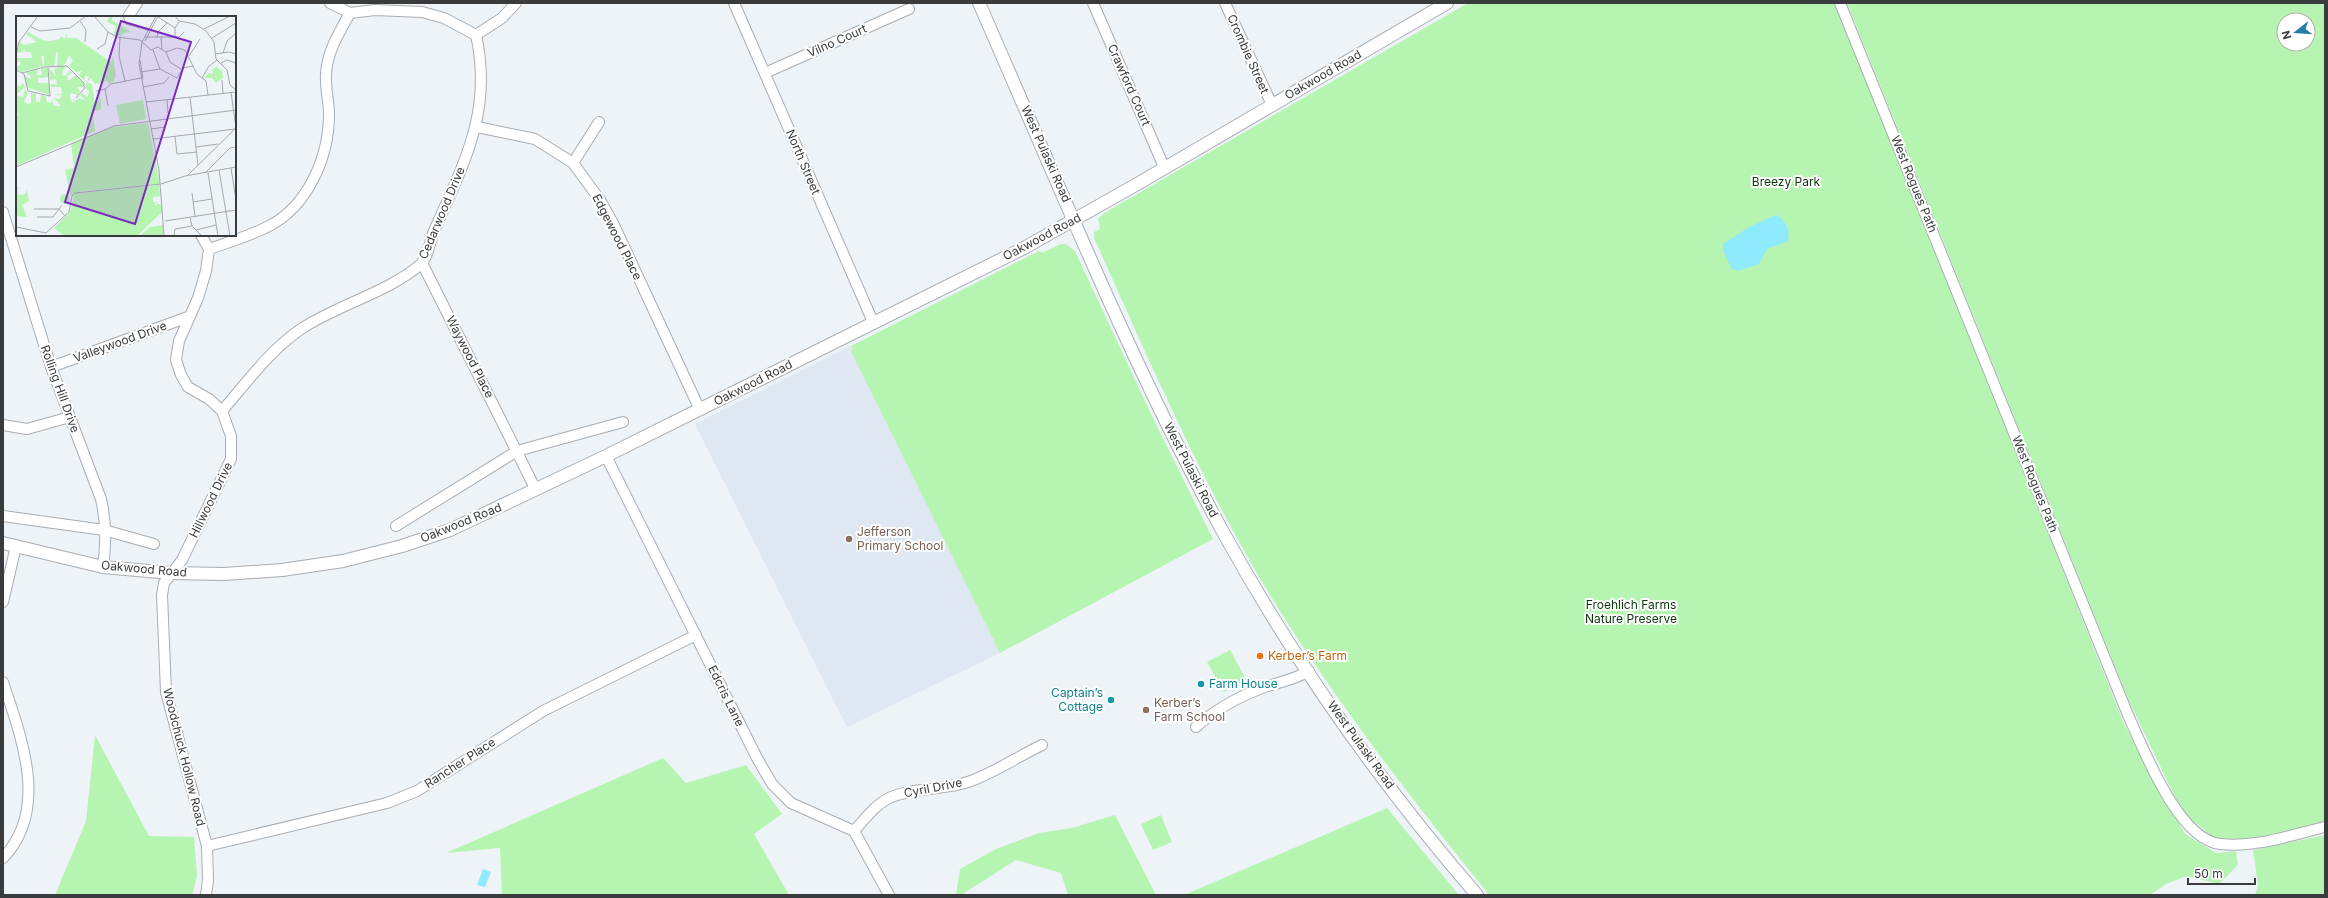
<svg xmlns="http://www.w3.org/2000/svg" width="2328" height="898" font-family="Inter,sans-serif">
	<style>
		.built { fill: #dfe7f3 }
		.green { fill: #b6f5b1; fill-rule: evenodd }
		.water { fill: #90eafe }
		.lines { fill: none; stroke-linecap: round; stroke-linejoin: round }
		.minor-casing { stroke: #a9adb2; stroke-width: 12 }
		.major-casing { stroke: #a9adb2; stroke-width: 14 }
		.minor { stroke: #fff; stroke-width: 10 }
		.major { stroke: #fff; stroke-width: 12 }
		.education-dot { fill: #8d6e63; stroke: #fff; stroke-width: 1.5 }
		.food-dot { fill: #e8710a; stroke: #fff; stroke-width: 1.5 }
		.culture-dot { fill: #0f9aa8; stroke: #fff; stroke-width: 1.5 }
		.labels { text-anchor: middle; stroke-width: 4; stroke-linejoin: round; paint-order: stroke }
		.street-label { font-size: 12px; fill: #393b3d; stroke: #fff }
		.park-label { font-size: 12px; fill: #0b360a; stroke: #fff }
		.education-label { font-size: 12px; fill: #785e54; stroke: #fff; text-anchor: start }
		.food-label { font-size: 12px; fill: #c56008; stroke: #fff; text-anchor: start }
		.culture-label { font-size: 12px; fill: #0d838f; stroke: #fff; text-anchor: start }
		.inset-road { fill: none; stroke: #a6a9ad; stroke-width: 1 }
		.view { fill: #7b2cbf; fill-opacity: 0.15; stroke: #7b2cbf; stroke-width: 2 }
		.inset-edge { fill: none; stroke: #393b3d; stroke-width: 2 }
	</style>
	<rect width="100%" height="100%" fill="#eef3f8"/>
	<!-- built -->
	<path class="built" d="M852,345L1000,653L847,727L695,424Z"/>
	<!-- green -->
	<g class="green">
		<path d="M1468,3H1834L1928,231L2124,724L2185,834L2216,853L2236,851L2238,865L2219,884L2187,876L2166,884L2150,895H1489L1482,886C1408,795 1337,702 1275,603C1203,487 1150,362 1094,238V232L1100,229L1098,218L1106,212Z"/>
		<path d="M1847,3H2325V823L2266,836L2242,839L2210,838L2205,830L2188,817L2173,793L2128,699ZM2284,20H2308V44H2284Z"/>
		<path d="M1061,244H1066L1075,251L1151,414L1213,539L1000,653L851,351L853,349L851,346L1039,251L1042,253Z"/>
		<path d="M1230,650L1246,679L1224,692L1207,662Z"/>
		<path d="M95,735L149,836L194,837L197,876L192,895H55L86,821Z"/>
		<path d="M663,758L686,783L746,765L782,814L754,834L789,895H502L500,848L446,853Z"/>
		<path d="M1387,808L1459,895H1183H1184Z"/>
		<path d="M1115,815L1156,895H1068L1061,873L1016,860L961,895H956L960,869L996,849L1039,833L1072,828Z"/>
		<path d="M1161,815L1172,842L1153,850L1141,824Z"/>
		<path d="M2325,835V895H2255L2258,885L2253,850Z"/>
	</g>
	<!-- water -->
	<g class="water">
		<path d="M1776,215C1786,220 1790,230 1788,241L1767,249L1759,264L1737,271L1731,268L1723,250V244L1749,227Z"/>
		<path d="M483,869L491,872L485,887L477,885Z"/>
	</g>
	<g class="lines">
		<defs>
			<g id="minor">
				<path d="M330,3L350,13L375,10L422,12L444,18L476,35"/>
				<path d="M734,3L873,322"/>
				<path d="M1093,3L1164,167"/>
				<path d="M1225,3L1272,105"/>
				<path d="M1840,3L2128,715C2144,750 2178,839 2220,844C2256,848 2291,835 2325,827"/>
				<path d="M128,17L137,3"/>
				<path d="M476,35L502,18L516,3"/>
				<path d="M765,73L909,9"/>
				<path d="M477,127L535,139L573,163L600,200L614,225L700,410"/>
				<path d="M573,163L599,122"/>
				<path d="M3,212L51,367L101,499C106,520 106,545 103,567"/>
				<path d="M201,235L209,249L206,271L198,298L179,341L176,360L181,375L188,387L209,399L222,411L231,436V459L182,560L164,583L162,595L166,692L207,846L208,880L206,895"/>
				<path d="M209,249C229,242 250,236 269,226C308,206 329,157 329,114C329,101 325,88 326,74C327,52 339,33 350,13"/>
				<path d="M422,263L536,490"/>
				<path d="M51,367L188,317"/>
				<path d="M222,411C247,382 270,350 301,329C337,305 389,292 421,264C428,258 430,240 434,231C464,163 493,111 476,35"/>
				<path d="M3,425L27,429L70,417"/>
				<path d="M606,456L757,758L772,784L791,803L854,831L889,895"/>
				<path d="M3,516L104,530L154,544"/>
				<path d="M396,526L517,451L623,422"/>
				<path d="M3,602L16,546"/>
				<path d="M3,682C21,737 50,809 3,858"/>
				<path d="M1196,727C1215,710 1238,697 1262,688C1279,682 1294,680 1309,671"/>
				<path d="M854,831C864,820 875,805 889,798C910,788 944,790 968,782C992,774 1019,756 1042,745"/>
				<path d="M207,846L387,803L417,791L543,711L696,635"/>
			</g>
			<g id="major">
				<path d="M979,3C1057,180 1130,362 1223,532C1294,661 1381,784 1477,895"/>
				<path d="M3,543L103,567L171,573L224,574L282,570L343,561L402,546L450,530L606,456L1024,248L1139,183L1447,3"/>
			</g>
		</defs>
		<!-- minor casing -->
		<use href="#minor" class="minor-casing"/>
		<!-- major casing -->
		<use href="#major" class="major-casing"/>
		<!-- minor -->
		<use href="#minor" class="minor"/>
		<!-- major -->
		<use href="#major" class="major"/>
	</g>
	<!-- markers -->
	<g class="education-dot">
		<circle cx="849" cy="539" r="4"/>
		<circle cx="1146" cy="710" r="4"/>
	</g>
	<circle class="food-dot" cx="1260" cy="656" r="4"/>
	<g class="culture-dot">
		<circle cx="1201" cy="684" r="4"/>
		<circle cx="1111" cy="700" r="4"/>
	</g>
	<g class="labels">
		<!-- street labels -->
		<g class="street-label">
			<text transform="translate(837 41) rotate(-24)" y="4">Vilno Court</text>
			<text transform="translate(1248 54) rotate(66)" y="4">Crombie Street</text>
			<text transform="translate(1323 75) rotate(-30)" y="4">Oakwood Road</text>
			<text transform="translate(1129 85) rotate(66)" y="4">Crawford Court</text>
			<text transform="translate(1046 154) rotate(66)" y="4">West Pulaski Road</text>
			<text transform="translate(803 162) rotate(67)" y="4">North Street</text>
			<text transform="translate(1914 184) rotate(68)" y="4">West Rogues Path</text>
			<text transform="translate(442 213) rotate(-67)" y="4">Cedarwood Drive</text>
			<text transform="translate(617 237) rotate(63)" y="4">Edgewood Place</text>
			<text transform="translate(1042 237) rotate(-28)" y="4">Oakwood Road</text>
			<text transform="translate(120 342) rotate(-20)" y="4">Valleywood Drive</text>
			<text transform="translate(470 357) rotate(63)" y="4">Waywood Place</text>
			<text transform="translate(753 383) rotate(-27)" y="4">Oakwood Road</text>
			<text transform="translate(60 389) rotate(70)" y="4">Rolling Hill Drive</text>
			<text transform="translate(1191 470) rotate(63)" y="4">West Pulaski Road</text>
			<text transform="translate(2035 484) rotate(68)" y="4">West Rogues Path</text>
			<text transform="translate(211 500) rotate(-64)" y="4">Hillwood Drive</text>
			<text transform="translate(461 523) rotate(-22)" y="4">Oakwood Road</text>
			<text transform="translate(144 569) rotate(5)" y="4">Oakwood Road</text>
			<text transform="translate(726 696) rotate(64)" y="4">Edcris Lane</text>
			<text transform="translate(1361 745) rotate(54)" y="4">West Pulaski Road</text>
			<text transform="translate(184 757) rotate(76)" y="4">Woodchuck Hollow Road</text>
			<text transform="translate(460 763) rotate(-33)" y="4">Rancher Place</text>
			<text transform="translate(933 788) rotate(-11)" y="4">Cyril Drive</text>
		</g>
		<!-- park labels -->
		<g class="park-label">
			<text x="1786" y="186">Breezy Park</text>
			<text x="1631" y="609">Froehlich Farms<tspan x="1631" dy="14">Nature Preserve</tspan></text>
		</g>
		<!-- education labels -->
		<g class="education-label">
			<text x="857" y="536">Jefferson<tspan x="857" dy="14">Primary School</tspan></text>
			<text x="1154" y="707">Kerber’s<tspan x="1154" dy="14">Farm School</tspan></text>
		</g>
		<!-- food labels -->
		<g class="food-label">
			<text x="1268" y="660">Kerber’s Farm</text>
		</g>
		<!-- culture labels -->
		<g class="culture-label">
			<text x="1209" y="688">Farm House</text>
			<text x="1103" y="697" text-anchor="end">Captain’s<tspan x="1103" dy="14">Cottage</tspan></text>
		</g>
	</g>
	<!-- overview -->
	<g transform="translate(16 16)">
		<rect width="220" height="220" fill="#eef3f8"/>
		<path d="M97,0L96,4L115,16L106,18L105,21L98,18L100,10L91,6L93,1ZM12,16L26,24L34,25L44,23L45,20L49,23L51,16V22H60L92,44L96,45L97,40L100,60L97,66L93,68L91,65L79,68L75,62L72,65V67L76,68L79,88L83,85L82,79L85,83V94L76,95L79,115L0,150V100L3,99L0,95V69L4,70L7,67L9,71L0,79L7,81L9,72L12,78L8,85L11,88L15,87V77L20,78V86H24L25,79L30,80L31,86L35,87L36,84L38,90H45L38,82L44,83L46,79L37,78H46L45,71H35V68H41L40,63L34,64L33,52L40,60L38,53L47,49L51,51L47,53L46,59L50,60L54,54L56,57L51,60L52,65L60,59L68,68L67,71H61L64,75L62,79L54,77V83H59L55,84L56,87L63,82L70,85L64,79L66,77L72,81L73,75L69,72L73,60H69L68,65L63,59L66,55L60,56L53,50L57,45L53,39L49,48L41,51L42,36L40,37L38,51L28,50V39L25,41L27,50L6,56L0,53V49L2,51L5,48L4,45L0,46V42H16L15,36H9L8,32L7,36L1,37L4,26L8,29L21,26L10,18ZM201,51L206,55L207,62L200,67L196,62H189L192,57L197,58L196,53ZM25,52H31L32,61L22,62V67H33L34,79L10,71L9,60L15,63V60L9,57L22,53L21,59H26ZM127,84L130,103L104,108L100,89ZM132,107L144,168L68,175L54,180L49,154L58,152L55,127L97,111ZM143,169L144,180L137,181V186H143L139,187V191L140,188H144L147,195L121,220H49L38,212L54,196L59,177ZM0,171L3,172L1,174L3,179L9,178L11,174L13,185L6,189L11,201L0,200ZM44 183a5 5 0 1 1 10 0a5 5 0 1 1-10 0ZM147,209L148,220H123L134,211Z" fill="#b6f5b1"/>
		<path class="inset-road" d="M78,0L92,16L101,21L124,24L135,34L142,31L150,36L161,32L169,34L181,58L190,65L192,79M107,0L110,8L132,14M140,0L126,26L123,48L143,154L148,220M159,0L163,5L179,8L190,15L198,26L200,43L211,54L214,69L220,74M142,1L159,12M64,5L70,14L69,26M15,11L24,15L54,12L70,0M188,13L214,0M129,21H163L168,16M141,21L142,16L151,7M145,21L146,33M159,21V12L163,6M104,22L103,40L109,65M196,22L220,7M129,25L142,0M81,33L89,28L92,16M137,34L144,53L161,62M150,36L154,46L165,53M207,37L211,25L220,17M199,38L213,36L220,38M0,39L3,26L22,0M173,40L184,23M124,44L127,63M205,47L211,44L220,47M0,54L8,58L12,75L34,80L32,52M125,56L144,53M6,57L28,51L51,50L68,67V73L60,82M161,62L167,52L177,50M186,62L193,50L201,44M206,64L207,77M127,71L148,67L153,61M89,73L92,90M80,75L89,73L95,68L125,62M215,76L220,112M174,81L182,149M151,84L152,97M130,86L220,76M135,113L149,111M159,121L161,138L181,136M137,123L219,113M180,131L202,128M0,151L98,110L220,94M215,152L220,184M203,154L214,220M189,157L214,132L220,131M192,157L202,220M172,159L219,113M176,177L179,200M177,186L196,183M18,193H43L49,200M21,201H37L46,189M174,202L176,210L186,220M149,205L220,194M0,211L30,217L53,196L56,180L59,177L145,168L169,160L220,151M180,214L200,209M158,220L159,213L176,210"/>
		<path class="view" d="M105,5L175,26L119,208L49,186Z"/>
		<rect width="220" height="220" class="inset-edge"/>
	</g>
	<!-- border -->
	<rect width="2328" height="898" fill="none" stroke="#393b3d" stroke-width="8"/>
	<!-- north arrow -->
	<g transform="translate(2296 32) rotate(253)"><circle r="19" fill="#ffffff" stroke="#b0b1b1"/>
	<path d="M0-3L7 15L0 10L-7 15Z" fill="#287cac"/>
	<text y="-6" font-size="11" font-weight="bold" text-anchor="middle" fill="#393b3d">N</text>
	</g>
	<!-- scale -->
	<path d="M2188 878v6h67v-6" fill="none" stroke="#393b3d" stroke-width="2"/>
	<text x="2194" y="878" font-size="12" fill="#393b3d" stroke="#ffffff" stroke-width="3" paint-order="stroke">50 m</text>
</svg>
